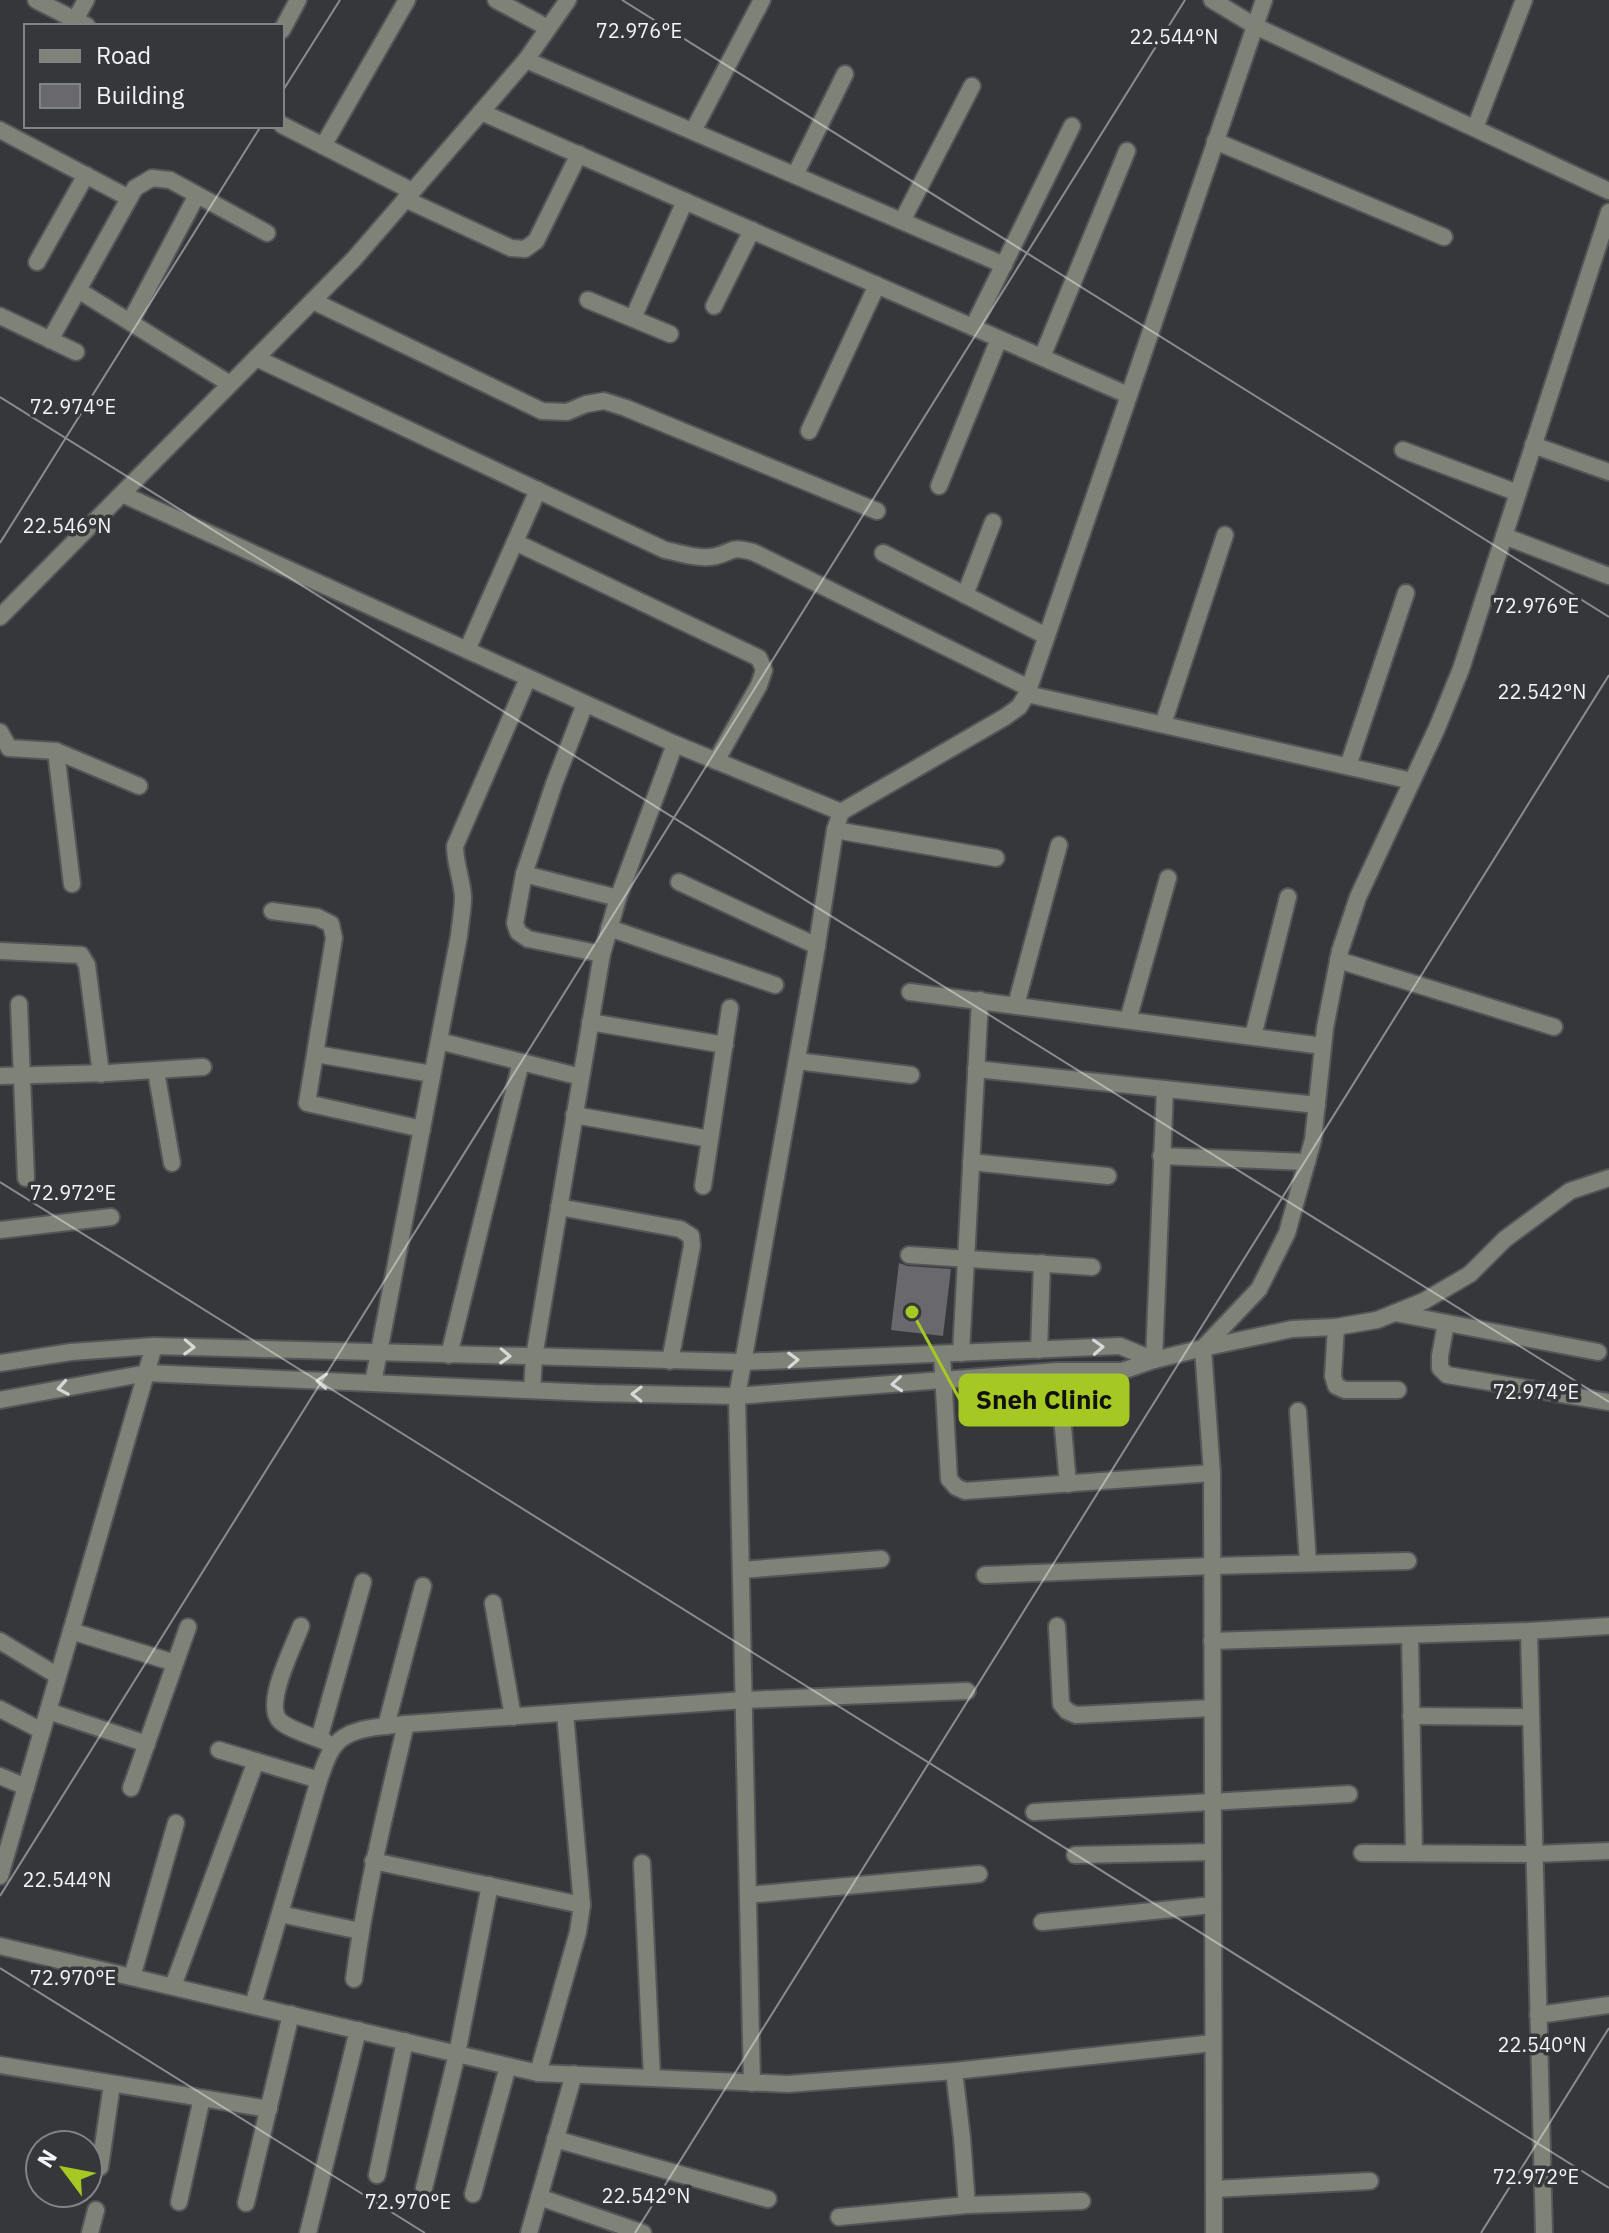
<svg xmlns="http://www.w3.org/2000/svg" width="1609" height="2233" font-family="'IBM Plex Sans',sans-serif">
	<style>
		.building { fill: #68686d }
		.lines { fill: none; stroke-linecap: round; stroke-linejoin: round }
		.street-casing { stroke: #545559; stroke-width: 20 }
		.street { stroke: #7f8377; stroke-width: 16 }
		.oneway { stroke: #d7d8d7 }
		.ticks { fill: none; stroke: #f4f4f7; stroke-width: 2; stroke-opacity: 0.45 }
		.ticks-label { font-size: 20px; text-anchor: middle; fill: #f4f4f7; stroke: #36373b; stroke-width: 7; stroke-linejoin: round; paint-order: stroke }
		.leader { fill: none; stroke: #a5c823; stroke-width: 3 }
		.callout-dot { fill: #a5c823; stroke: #36373b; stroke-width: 3 }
		.callout { fill: #a5c823; stroke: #a5c823; stroke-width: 3 }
		.callout-label { font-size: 26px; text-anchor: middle; font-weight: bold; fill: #111 }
	</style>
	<rect width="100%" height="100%" fill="#36373b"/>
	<!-- building -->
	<path class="building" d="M899,1263L908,1266L951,1269L943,1336L891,1330Z"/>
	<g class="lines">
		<defs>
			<g id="street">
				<path d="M36,0L87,26"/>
				<path d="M496,0L548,28"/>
				<path d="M1212,0L1255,26L1609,191"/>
				<path d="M75,20L86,0"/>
				<path d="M282,30L298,0"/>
				<path d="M526,60L1004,265"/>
				<path d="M481,112L1128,395"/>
				<path d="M282,125L412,191"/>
				<path d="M1475,128L1524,0"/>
				<path d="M0,130L129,198"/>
				<path d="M693,131L762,0"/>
				<path d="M1215,141L1444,237"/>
				<path d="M323,146L407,0"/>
				<path d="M795,175L845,74"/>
				<path d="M405,199L511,248L525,249L536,241L579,154"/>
				<path d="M902,221L972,86"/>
				<path d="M37,262L86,175"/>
				<path d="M78,290L230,384"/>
				<path d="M588,300L670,334"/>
				<path d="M313,301L542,411L567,412L586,404L604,401L626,408L877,511"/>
				<path d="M714,306L752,230"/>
				<path d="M0,316L76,352"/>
				<path d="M633,318L685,201"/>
				<path d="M130,322L197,195"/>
				<path d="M973,327L1072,126"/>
				<path d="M50,340L135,188L152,178L170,180L267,233"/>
				<path d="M1042,357L1127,151"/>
				<path d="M256,358L665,550C681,553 700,560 716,556C736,551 729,546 753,552L1029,688"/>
				<path d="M809,431L877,285"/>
				<path d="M1533,445L1609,472"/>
				<path d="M1403,450L1518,493"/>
				<path d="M939,486L999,339"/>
				<path d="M122,494L675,744L841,812"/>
				<path d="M1504,536L1609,576"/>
				<path d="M515,542L759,658L764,670L759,685L716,761"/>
				<path d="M883,553L1046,636"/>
				<path d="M965,595L993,522"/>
				<path d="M0,617L354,259L526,60L568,0"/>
				<path d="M467,650L538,490"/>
				<path d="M1027,694L1412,781"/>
				<path d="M585,704L554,784L524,874L515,923L518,932L528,939L602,954"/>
				<path d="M1163,724L1225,535"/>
				<path d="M0,732L9,748L56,751L139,786"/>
				<path d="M56,751L72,884"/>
				<path d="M1348,766L1406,593"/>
				<path d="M835,830L996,858"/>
				<path d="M524,874L618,898"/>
				<path d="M679,882L817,946"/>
				<path d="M272,911L317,917L331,924L334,938L307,1103L422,1129"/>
				<path d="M609,928L775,985"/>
				<path d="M0,951L81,955L87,965L101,1074"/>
				<path d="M1338,960L1554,1027"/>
				<path d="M910,992L1323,1046"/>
				<path d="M19,1004L26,1178"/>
				<path d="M1016,1005L1059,845"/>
				<path d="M1128,1020L1168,878"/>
				<path d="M590,1022L725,1045"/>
				<path d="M1253,1036L1288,897"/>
				<path d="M439,1041L581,1077"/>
				<path d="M316,1054L432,1074"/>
				<path d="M797,1061L911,1075"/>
				<path d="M976,1069L1317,1105"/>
				<path d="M156,1071L172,1163"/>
				<path d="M0,1076L108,1073L203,1067"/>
				<path d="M574,1115L710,1139"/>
				<path d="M1161,1156L1307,1162"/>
				<path d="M971,1162L1108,1176"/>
				<path d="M703,1186L730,1008"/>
				<path d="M559,1207L680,1229L691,1236L692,1246L670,1361"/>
				<path d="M0,1230L111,1217"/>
				<path d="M909,1255L1092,1267"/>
				<path d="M1395,1313L1598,1352"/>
				<path d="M1446,1323L1440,1356V1368L1447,1375L1609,1402"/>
				<path d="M1336,1327L1333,1376L1336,1386L1345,1390H1398"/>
				<path d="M1039,1350L1042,1263"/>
				<path d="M961,1353L980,1000"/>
				<path d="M942,1354L949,1479L956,1487L965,1491L1212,1473"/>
				<path d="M449,1355L521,1062"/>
				<path d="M1154,1360L1165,1089"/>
				<path d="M0,1363L71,1352L154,1346L743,1362L1120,1346L1154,1360"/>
				<path d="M1058,1371L1068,1484"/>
				<path d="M373,1383L459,936C460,924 463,910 463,897C462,879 455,864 455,846L528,678"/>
				<path d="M532,1390L534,1357L602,954L618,898L675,744"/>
				<path d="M0,1400L147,1373L594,1393L737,1396L1058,1371H1122L1154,1360L1203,1348L1292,1329L1336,1327L1377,1320L1424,1301L1470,1274L1505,1239L1570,1191L1609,1178"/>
				<path d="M1298,1411L1308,1563"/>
				<path d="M741,1570L881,1559"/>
				<path d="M985,1575L1212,1566L1408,1561"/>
				<path d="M493,1603L513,1717"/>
				<path d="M301,1626C294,1646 263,1704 280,1721C288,1729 314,1737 326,1742"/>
				<path d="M1057,1626L1061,1704L1067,1711L1076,1715L1212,1708"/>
				<path d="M71,1631L175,1663"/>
				<path d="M1529,1631L1544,2233"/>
				<path d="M1410,1635L1414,1853"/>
				<path d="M0,1641L58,1676"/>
				<path d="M1212,1641L1529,1631L1609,1626"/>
				<path d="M0,1709L42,1731"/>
				<path d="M48,1711L147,1744"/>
				<path d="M1411,1716L1531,1717"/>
				<path d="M386,1726L423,1586"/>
				<path d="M319,1739L363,1582"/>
				<path d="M219,1750L319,1780"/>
				<path d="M0,1776L26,1787"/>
				<path d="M131,1788L188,1627"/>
				<path d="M1034,1812L1349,1794"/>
				<path d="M1362,1853L1534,1854L1609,1851"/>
				<path d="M1075,1855L1213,1852"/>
				<path d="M373,1861L582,1905"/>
				<path d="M642,1863L652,2078"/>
				<path d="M0,1876L154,1346"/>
				<path d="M748,1895L979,1874"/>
				<path d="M280,1914L360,1931"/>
				<path d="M1042,1922L1213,1905"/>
				<path d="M0,1946L538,2073L788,2084L954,2071L1213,2043"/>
				<path d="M132,1977L176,1823"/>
				<path d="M354,1979C365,1893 386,1809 406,1724"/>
				<path d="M173,1986L256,1761"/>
				<path d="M253,2005L319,1780C323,1770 327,1754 335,1745C350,1726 383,1727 406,1724L744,1700L967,1691"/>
				<path d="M1538,2015L1609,2005"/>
				<path d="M0,2065L269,2109"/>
				<path d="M954,2071L962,2138L967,2205"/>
				<path d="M538,2073L578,1932L582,1905L565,1713"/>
				<path d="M752,2083L737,1396L815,958L835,830L841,812L1005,717L1019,707L1027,694L1264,0"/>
				<path d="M555,2139L768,2199"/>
				<path d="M100,2167L112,2084"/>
				<path d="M377,2175L405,2041"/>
				<path d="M424,2188L457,2054L490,1885"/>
				<path d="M1214,2189L1370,2181"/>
				<path d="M473,2194L508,2066"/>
				<path d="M539,2197L643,2233"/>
				<path d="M179,2202L202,2098"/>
				<path d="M246,2203L291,2014"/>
				<path d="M839,2217L967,2205L1082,2201"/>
				<path d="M90,2233L96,2210"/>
				<path d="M308,2233L358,2030"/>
				<path d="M529,2233L574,2074"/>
				<path d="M1214,2233L1212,1473L1203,1348L1259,1289L1287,1233L1313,1140L1325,1028L1340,951L1358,897L1437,728L1461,669L1609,212"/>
			</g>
		</defs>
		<!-- street casing -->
		<use href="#street" class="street-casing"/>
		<!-- street -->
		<use href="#street" class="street"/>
	</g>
	<!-- one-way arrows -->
	<defs><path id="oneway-chevron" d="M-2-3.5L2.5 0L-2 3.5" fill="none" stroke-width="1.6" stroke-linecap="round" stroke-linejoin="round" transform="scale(2)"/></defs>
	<g class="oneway">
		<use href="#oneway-chevron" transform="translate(189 1347) rotate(2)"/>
		<use href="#oneway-chevron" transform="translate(1098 1347) rotate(-3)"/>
		<use href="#oneway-chevron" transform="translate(505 1356) rotate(2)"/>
		<use href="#oneway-chevron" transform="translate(793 1360) rotate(-2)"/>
		<use href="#oneway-chevron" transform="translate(322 1381) rotate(-177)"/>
		<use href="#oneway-chevron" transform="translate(897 1384) rotate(175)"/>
		<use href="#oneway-chevron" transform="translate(63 1388) rotate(170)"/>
		<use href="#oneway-chevron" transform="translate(637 1394) rotate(-179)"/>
	</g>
	<!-- ticks -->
	<path class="ticks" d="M622,0L1609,617M282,92L340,0M0,397L1609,1402M0,543L261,126M0,1182L1609,2188M0,1896L1185,0M0,1968L425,2233M635,2233L1609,675M1481,2233L1609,2028"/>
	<g class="ticks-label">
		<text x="639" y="38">72.976°E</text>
		<text x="1174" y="44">22.544°N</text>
		<text x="73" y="414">72.974°E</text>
		<text x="67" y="533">22.546°N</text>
		<text x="1536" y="613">72.976°E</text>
		<text x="1542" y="699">22.542°N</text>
		<text x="73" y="1200">72.972°E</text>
		<text x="1536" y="1399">72.974°E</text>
		<text x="67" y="1887">22.544°N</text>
		<text x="73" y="1985">72.970°E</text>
		<text x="1542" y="2052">22.540°N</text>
		<text x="1536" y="2184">72.972°E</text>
		<text x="646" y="2203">22.542°N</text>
		<text x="408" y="2209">72.970°E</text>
	</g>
	<!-- callouts -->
	<path class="leader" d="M912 1312L960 1400"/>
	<circle class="callout-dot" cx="912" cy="1312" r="8"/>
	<rect class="callout" x="960" y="1375" width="168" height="50" rx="8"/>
	<g class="callout-label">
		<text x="1044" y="1409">Sneh Clinic</text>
	</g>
	<!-- legend -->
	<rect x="24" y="24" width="260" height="104" fill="#36373b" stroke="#828386" stroke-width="2"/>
	<rect x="40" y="50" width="40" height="12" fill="#7f8377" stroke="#828386" stroke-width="2"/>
	<text x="96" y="64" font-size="24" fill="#f4f4f7">Road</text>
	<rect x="40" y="84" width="40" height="24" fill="#68686d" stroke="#828386" stroke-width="2"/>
	<text x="96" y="104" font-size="24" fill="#f4f4f7">Building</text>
	<!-- north arrow -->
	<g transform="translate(64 2169) rotate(302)"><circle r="38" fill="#36373b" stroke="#828386" stroke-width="2"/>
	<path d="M0-6L14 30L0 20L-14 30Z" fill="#a5c823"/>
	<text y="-12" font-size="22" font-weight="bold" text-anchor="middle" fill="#f4f4f7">N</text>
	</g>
</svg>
